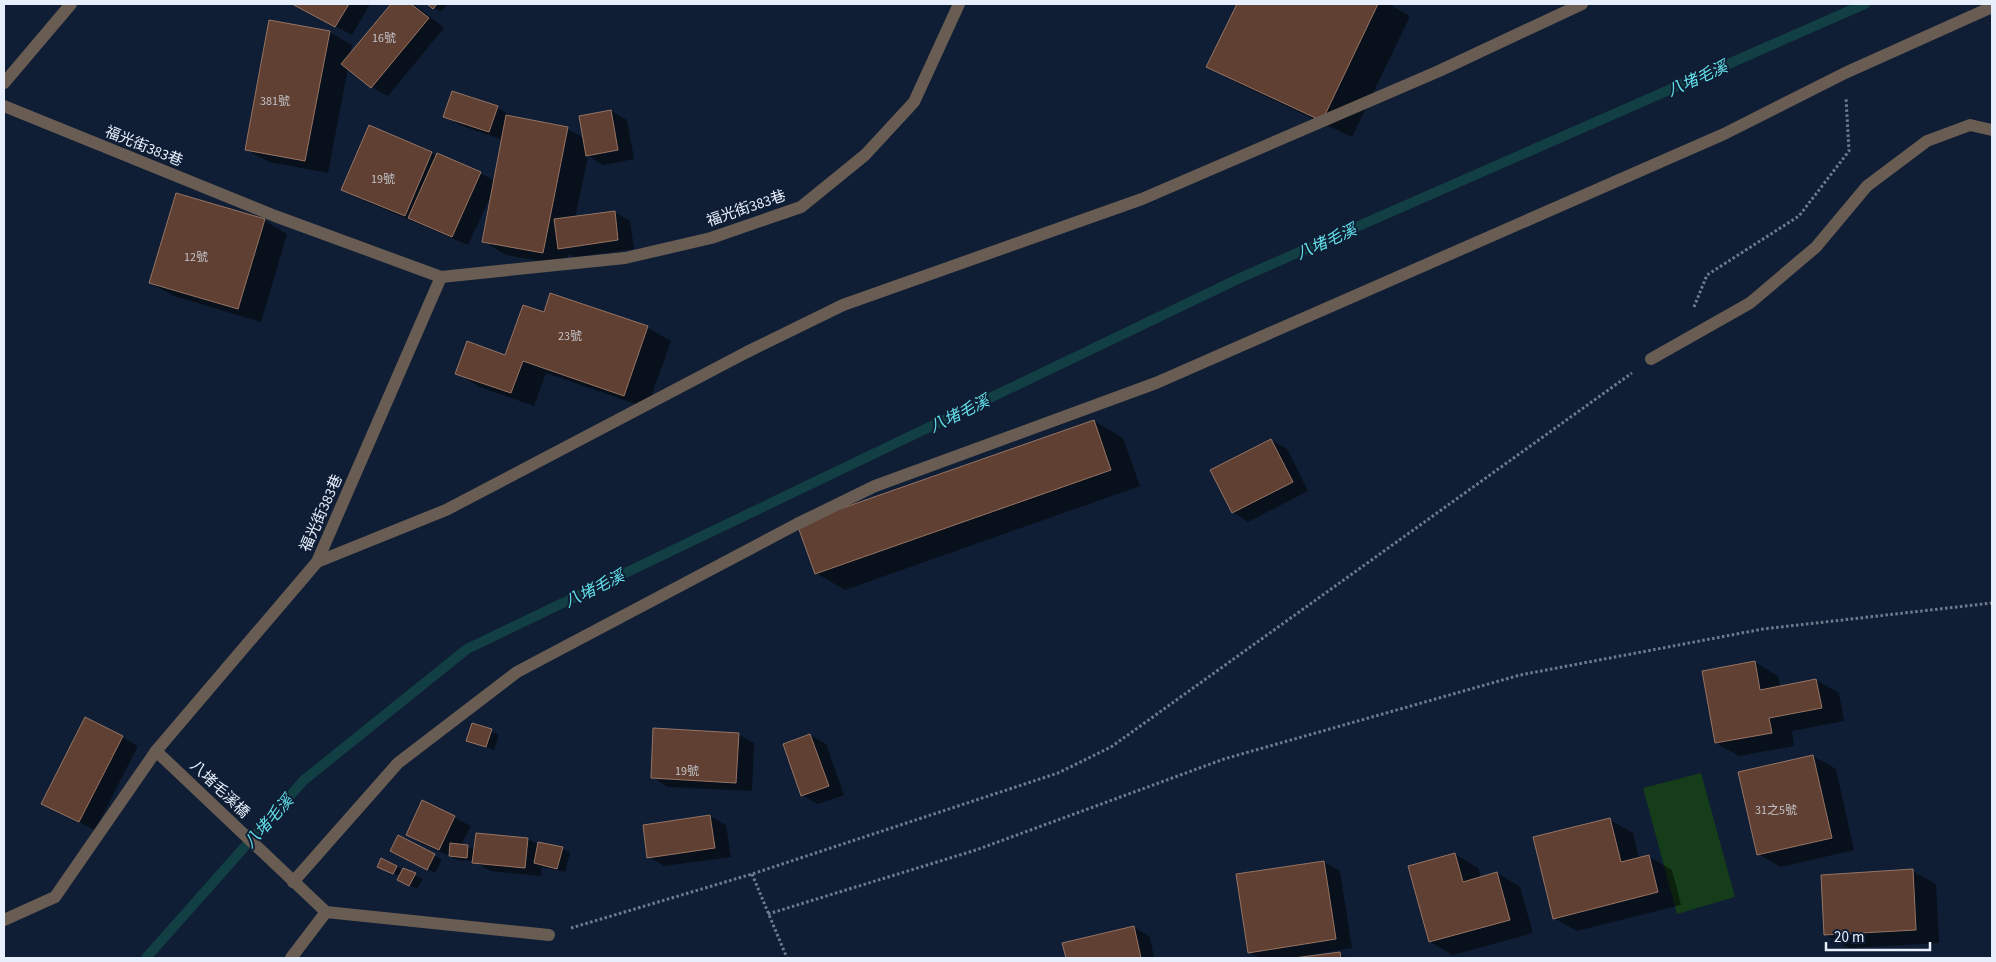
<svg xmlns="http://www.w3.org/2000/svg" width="1996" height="962" font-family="'Source Sans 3','Noto Sans TC',sans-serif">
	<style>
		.green { fill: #153d1a }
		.shadow { fill: #0007 }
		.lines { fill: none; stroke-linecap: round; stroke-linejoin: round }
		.stream { stroke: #123f43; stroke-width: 10 }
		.building { fill: #5f4032; stroke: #967464 }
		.path { stroke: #707b8d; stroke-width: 3; stroke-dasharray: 2.5 2.5; stroke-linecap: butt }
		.lane { stroke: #695c53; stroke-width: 12 }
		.street { stroke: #695c53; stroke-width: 12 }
		.labels { text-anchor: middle; stroke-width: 4; stroke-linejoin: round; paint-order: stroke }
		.number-label { font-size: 12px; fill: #c5c3ca }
		.street-label { font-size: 15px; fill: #e7effc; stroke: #0f1e34 }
		.water-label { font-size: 16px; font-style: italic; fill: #63dfea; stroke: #0f1e34 }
	</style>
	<rect width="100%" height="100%" fill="#0f1e34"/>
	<!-- green -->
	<path class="green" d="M1701,773L1735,897L1677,914L1643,788Z"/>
	<!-- shadow -->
	<g class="shadow">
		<path d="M295,4H370L352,35Z"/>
		<path d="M393,4H414L444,28L388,96L372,87L348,68L328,173L269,162L246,149L329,32L352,45L350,55Z"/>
		<path d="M429,4H448L441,12Z"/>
		<path d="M1238,4H1389L1410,16L1352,137L1237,83L1208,66Z"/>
		<path d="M453,92L498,108L513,117L567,129L584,138L611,111L627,120L634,159L603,165L588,156L575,218L614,212L630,221L634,249L575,257L568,254L566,266L506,255L483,241L492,193L468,245L358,198L342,189L431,153L480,173L495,181L503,140L460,125L444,116Z"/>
		<path d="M264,220L287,234L261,322L174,296L150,283Z"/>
		<path d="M551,294L648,328L671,341L647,408L546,373L534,406L480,387L457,373L506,356L544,314Z"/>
		<path d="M1094,421L1123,438L1140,486L845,590L816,573Z"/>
		<path d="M1271,440L1287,449L1308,491L1248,522L1233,512Z"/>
		<path d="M1755,662L1778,676L1780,687L1816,680L1839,693L1844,721L1792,731L1794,746L1739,756L1716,743Z"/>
		<path d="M473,724L499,735L494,750L468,740Z"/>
		<path d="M738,734L754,743L752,791L668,787L652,777Z"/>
		<path d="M810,735L826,744L844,795L818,804L802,795Z"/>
		<path d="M122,737L138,746L95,830L58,812Z"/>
		<path d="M1813,756L1836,769L1854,850L1781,867L1758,854L1740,773Z"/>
		<path d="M423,802L471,826L461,845L467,846L475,850L477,834L528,839L539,845L562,848L570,853L565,872L542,867L541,876L490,871L474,861L458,860L423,844L407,835Z"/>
		<path d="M710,816L726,825L731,857L664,866L649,857Z"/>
		<path d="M1610,820L1633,833L1639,858L1648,856L1672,870L1681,905L1577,931L1554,918Z"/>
		<path d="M399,854L434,855L442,860L435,873Z"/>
		<path d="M1455,854L1478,868L1481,878L1497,873L1520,887L1533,933L1453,955L1430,942Z"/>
		<path d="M1324,862L1340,871L1352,948L1292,958H1260L1249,952Z"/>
		<path d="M397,867L423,879L417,889L407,884L400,876L384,869Z"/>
		<path d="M1912,871L1936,884L1939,943L1849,948L1826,935Z"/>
		<path d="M1134,927L1150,937L1154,958H1067L1064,944Z"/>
		<path d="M1340,954L1347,958H1304Z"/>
	</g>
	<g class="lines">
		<!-- stream -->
		<path class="stream" d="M146,958L304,780L467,649L1240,278L1865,4"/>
	</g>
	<!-- building -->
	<g class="building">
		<path d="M292,4H349L335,27Z"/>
		<path d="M391,4H411L429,18L371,88L341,64Z"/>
		<path d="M427,4H437L433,9Z"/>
		<path d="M1237,4H1378L1322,121L1206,67Z"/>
		<path d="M269,20L330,31L305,161L245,150Z"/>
		<path d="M452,91L498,106L489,132L443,117Z"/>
		<path d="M611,110L618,150L586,156L579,116Z"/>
		<path d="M506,115L568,127L543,253L482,242Z"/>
		<path d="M369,125L432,152L405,216L341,190Z"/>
		<path d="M437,153L481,172L452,237L408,218Z"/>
		<path d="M176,193L265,219L238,309L149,283Z"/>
		<path d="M615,211L618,240L558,249L554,219Z"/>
		<path d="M550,293L648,326L624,396L523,361L511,393L455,374L467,341L505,355L523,305L544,312Z"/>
		<path d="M1094,420L1111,470L815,574L797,524Z"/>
		<path d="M1271,439L1293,482L1232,513L1210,470Z"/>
		<path d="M1755,661L1760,690L1816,679L1822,708L1769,718L1772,733L1715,743L1702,671Z"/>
		<path d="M85,717L123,736L79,822L41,804Z"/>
		<path d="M472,723L492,729L486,747L466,741Z"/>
		<path d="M653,728L739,733L736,783L651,778Z"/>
		<path d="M810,734L829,786L801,796L783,744Z"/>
		<path d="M1813,755L1832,838L1757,855L1738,772Z"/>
		<path d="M422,800L455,816L439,850L406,835Z"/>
		<path d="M710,815L715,848L647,858L643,825Z"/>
		<path d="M1610,818L1621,862L1649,855L1658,892L1553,919L1533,837Z"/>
		<path d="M476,833L528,838L525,868L472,863Z"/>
		<path d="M398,835L435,854L427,870L390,851Z"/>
		<path d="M538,842L563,847L557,869L534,863Z"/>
		<path d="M450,843L468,845L467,858L449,856Z"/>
		<path d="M1455,853L1463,882L1497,872L1510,920L1429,942L1408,866Z"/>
		<path d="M381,858L397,866L393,874L377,867Z"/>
		<path d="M1324,861L1336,939L1248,953L1236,874Z"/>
		<path d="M403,868L416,873L409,886L397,880Z"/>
		<path d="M1913,869L1916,930L1824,935L1821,875Z"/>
		<path d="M1134,926L1141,958H1066L1062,943Z"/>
		<path d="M1340,952L1341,958H1294Z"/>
	</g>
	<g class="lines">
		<!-- path -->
		<g class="path">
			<path d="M1694,307L1707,275L1799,216L1849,151L1846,98"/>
			<path d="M752,874L787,958"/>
			<path d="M768,914L976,850L1224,759L1520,675L1763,629L1992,603"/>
			<path d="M571,928L752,874L1058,773L1111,747L1632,373"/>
		</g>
		<!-- lane -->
		<g class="lane">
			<path d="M4,106L275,216L441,277L625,258L711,238L801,207L865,155L914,102L959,4"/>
			<path d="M1651,359L1750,303L1816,247L1867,186L1927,141L1970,125L1992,130"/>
			<path d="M317,562L446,510L747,352L843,305L1142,199L1439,71L1582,4"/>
			<path d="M156,751L326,912"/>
			<path d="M293,882L398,763L517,672L797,524L875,486L1156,383L1724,134L1845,73L1992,7"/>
			<path d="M326,912L549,935"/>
			<path d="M4,920L55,897L156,751L317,562L441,277"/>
			<path d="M291,958L326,912"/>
		</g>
		<!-- street -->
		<path class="street" d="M4,83L71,4"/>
	</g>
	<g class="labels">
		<!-- number labels -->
		<g class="number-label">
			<text x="384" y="42">16號</text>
			<text x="275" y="105">381號</text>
			<text x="383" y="183">19號</text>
			<text x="196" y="261">12號</text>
			<text x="570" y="340">23號</text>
			<text x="687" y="775">19號</text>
			<text x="1776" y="814">31之5號</text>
		</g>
		<!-- street labels -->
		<g class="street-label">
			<text transform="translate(144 146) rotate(22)" y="5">福光街383巷</text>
			<text transform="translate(746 208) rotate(-19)" y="5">福光街383巷</text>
			<text transform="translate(321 513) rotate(-66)" y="5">福光街383巷</text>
			<text transform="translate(220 789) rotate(44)" y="5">八堵毛溪橋</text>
		</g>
		<!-- water labels -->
		<g class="water-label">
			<text transform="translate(1697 78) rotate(-24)" y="6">八堵毛溪</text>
			<text transform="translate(1326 241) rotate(-24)" y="6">八堵毛溪</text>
			<text transform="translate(959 413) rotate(-26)" y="6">八堵毛溪</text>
			<text transform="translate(594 588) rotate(-26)" y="6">八堵毛溪</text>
			<text transform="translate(268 821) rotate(-48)" y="6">八堵毛溪</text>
		</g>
	</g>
	<!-- border -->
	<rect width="1996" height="962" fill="none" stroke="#e7effc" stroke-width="10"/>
	<!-- scale -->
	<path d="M1826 942v8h104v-8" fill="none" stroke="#e7effc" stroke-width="2.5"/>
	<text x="1834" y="942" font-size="15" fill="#e7effc" stroke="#0f1e34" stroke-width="4" paint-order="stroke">20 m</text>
</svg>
